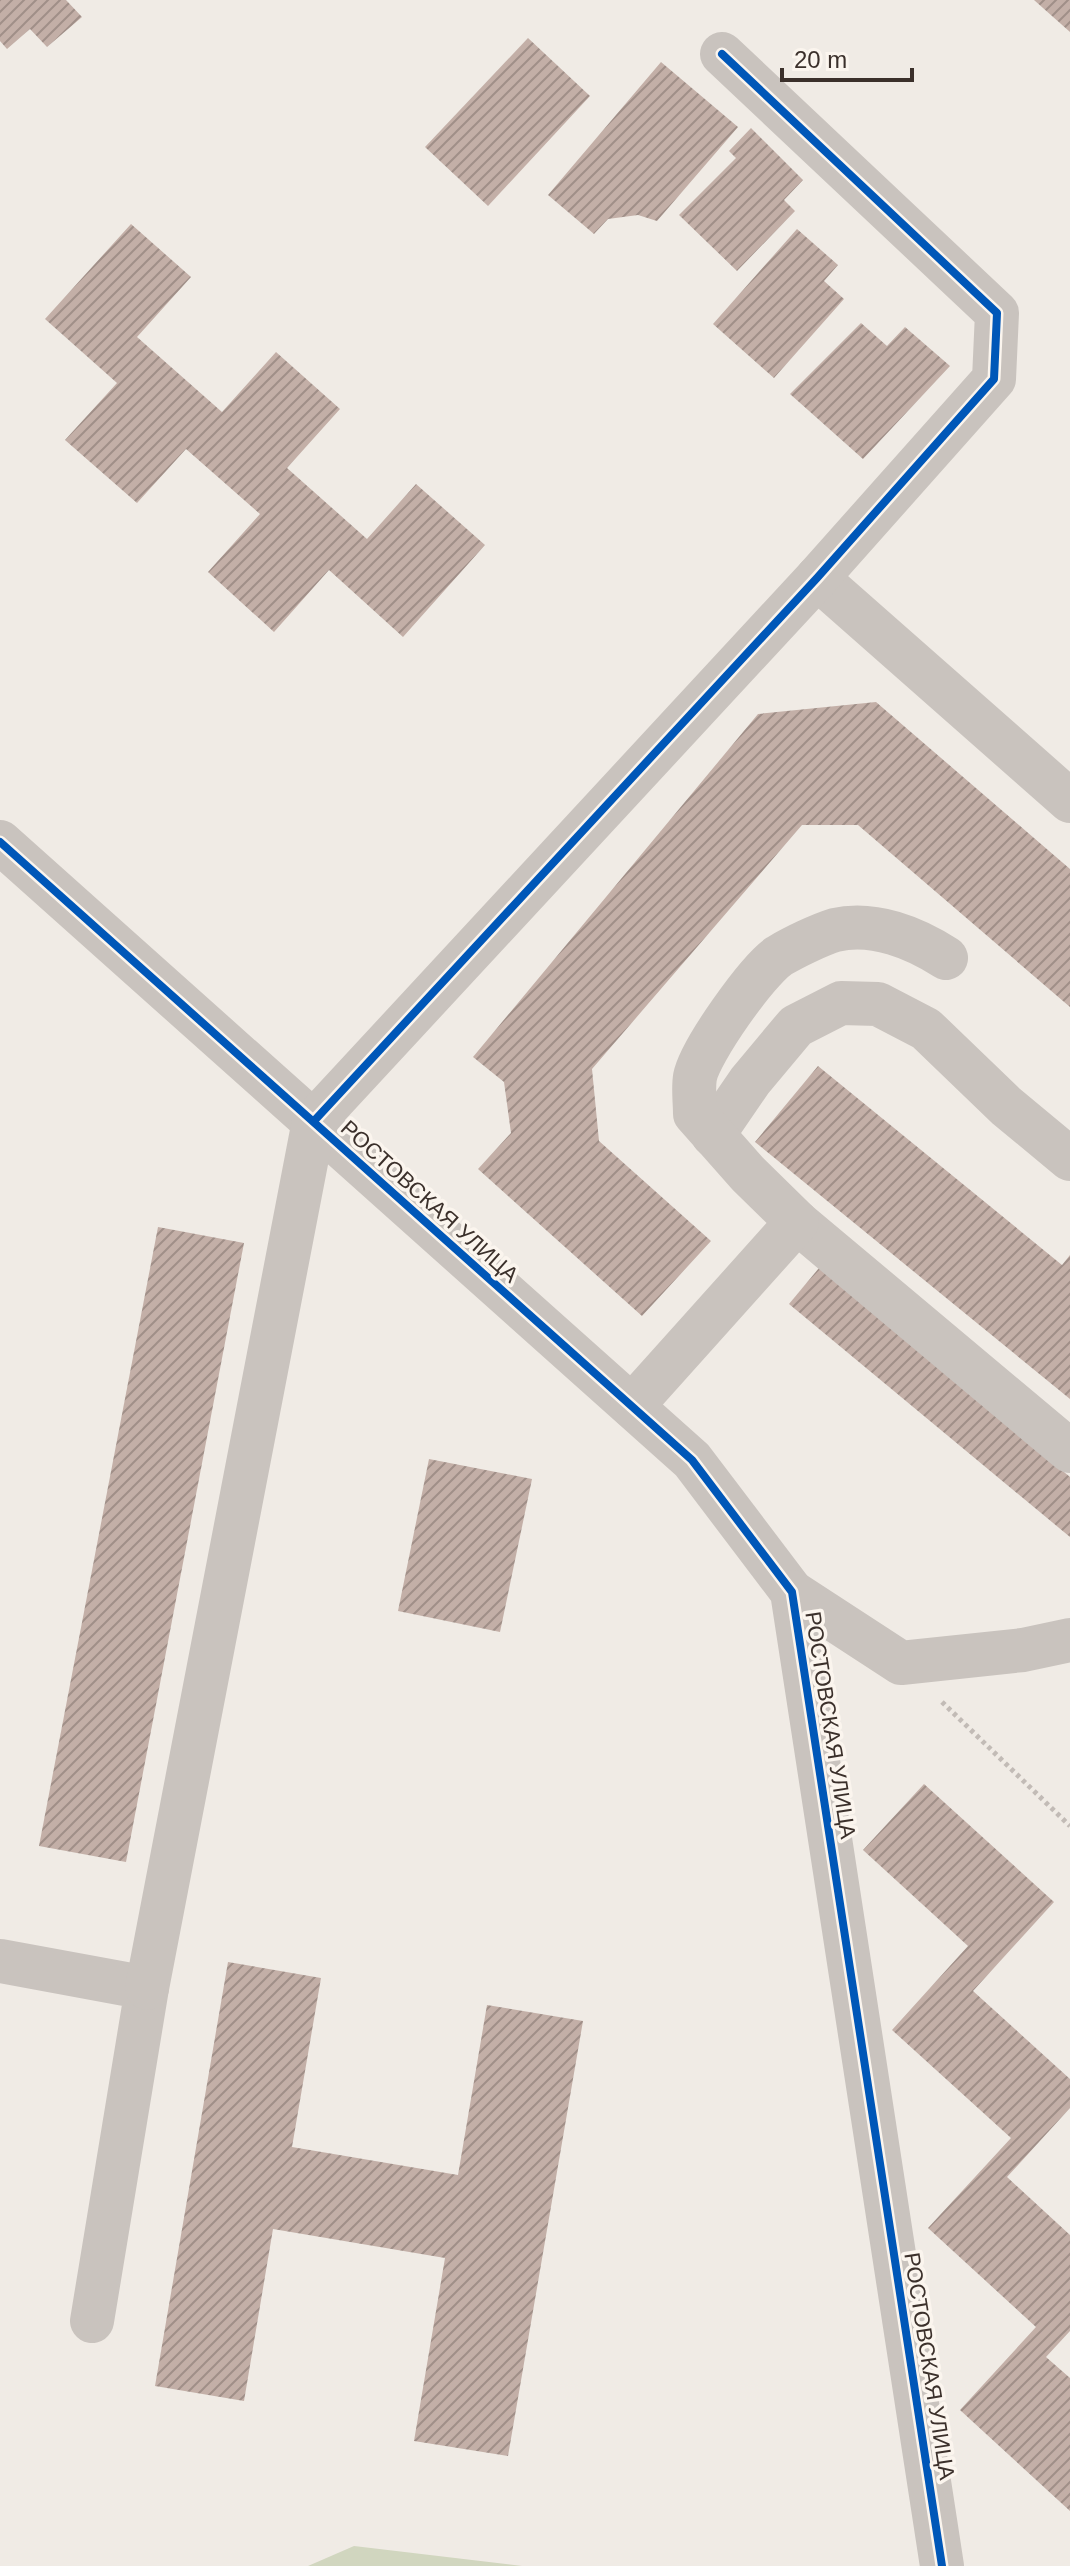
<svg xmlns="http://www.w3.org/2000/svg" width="1070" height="2566" font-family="Helvetica,sans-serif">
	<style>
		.green { fill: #d1d6bf }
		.building { fill: url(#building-hatch) }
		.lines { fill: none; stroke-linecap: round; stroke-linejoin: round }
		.path { stroke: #c2bbb6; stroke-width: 5; stroke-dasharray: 4 4; stroke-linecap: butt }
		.minor { stroke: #c9c3be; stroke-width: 44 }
		.cycleway-casing { stroke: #fbf5ee; stroke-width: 13 }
		.cycleway { stroke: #0057b8; stroke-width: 8 }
		.labels { text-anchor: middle; stroke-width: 7; stroke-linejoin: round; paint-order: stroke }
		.street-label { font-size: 22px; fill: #3b302b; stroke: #fbf5ee }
	</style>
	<defs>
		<pattern id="building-hatch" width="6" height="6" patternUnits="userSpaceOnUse" patternTransform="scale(2)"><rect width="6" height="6" fill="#c3afa7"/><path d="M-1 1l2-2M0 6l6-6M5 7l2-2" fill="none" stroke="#a08f88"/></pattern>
	</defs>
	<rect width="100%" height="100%" fill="#f0ebe5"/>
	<!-- green -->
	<path class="green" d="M354,2546L522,2566H308Z"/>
	<!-- building -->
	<g class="building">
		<path d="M0,0H66L82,17L47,47L30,29L7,49L0,41Z"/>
		<path d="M1034,0H1070V32Z"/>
		<path d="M528,38L590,96L488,206L425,147Z"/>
		<path d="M661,62L738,127L657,221L638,215L608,219L594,234L548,195Z"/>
		<path d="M751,128L803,180L784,200L795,211L737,271L679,215L736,158L729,151Z"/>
		<path d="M131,224L191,277L137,337L222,412L276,352L340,409L287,468L367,539L416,484L485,545L403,637L329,570L274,632L208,572L260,514L186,449L137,503L65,440L117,383L45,319Z"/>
		<path d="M797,229L838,265L824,281L844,299L774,378L713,324Z"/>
		<path d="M861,323L887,346L905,327L950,366L863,459L790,394Z"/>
		<path d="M876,702L1070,869V1007L858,825H802L592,1069L599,1141L711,1241L642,1316L478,1169L511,1133L504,1082L473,1057L758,714Z"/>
		<path d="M818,1066L1062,1265L1070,1255V1399L755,1142Z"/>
		<path d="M158,1227L244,1243L126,1862L39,1846Z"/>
		<path d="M819,1268L1070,1477V1537L789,1304Z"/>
		<path d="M429,1459L532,1479L500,1632L398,1611Z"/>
		<path d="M924,1784L1054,1902L973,1991L1070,2079V2108L1007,2177L1070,2235V2331L1046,2357L1070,2378V2511L960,2410L1036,2327L928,2228L1011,2138L892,2030L968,1946L863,1850Z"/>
		<path d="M228,1962L321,1978L292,2147L458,2175L487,2005L583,2021L508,2456L414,2441L445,2258L273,2229L244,2401L155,2386Z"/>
	</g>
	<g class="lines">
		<!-- path -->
		<path class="path" d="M942,1702L1070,1826"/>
		<!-- minor -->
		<g class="minor">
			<path d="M817,578L1070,801"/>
			<path d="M0,842L692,1460L792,1592L942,2566"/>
			<path d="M713,1135L750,1081L796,1026L841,1003L878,1004L926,1029L1006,1106L1070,1159"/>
			<path d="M797,1222L1070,1451"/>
			<path d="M632,1406L797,1222L748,1174L695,1114C695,1102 693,1088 695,1077C700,1051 757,971 779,956C794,947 819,935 835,930C874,921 915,938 946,958"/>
			<path d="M792,1592L901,1663L1023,1650L1070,1640"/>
			<path d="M0,1961L147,1988L92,2321"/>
			<path d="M147,1988L314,1121L817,578L994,379L997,313L722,54"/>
		</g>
		<defs>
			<g id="cycleway">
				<path d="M0,842L692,1460L792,1592L942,2566"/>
				<path d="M314,1121L817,578L994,379L997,313L722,54"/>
			</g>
		</defs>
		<!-- cycleway casing -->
		<use href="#cycleway" class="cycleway-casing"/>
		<!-- cycleway -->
		<use href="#cycleway" class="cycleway"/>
	</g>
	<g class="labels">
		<!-- street labels -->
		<g class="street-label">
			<text transform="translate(430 1201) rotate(42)" y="8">РОСТОВСКАЯ УЛИЦА</text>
			<text transform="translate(831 1725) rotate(81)" y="8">РОСТОВСКАЯ УЛИЦА</text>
			<text transform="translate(930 2366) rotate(81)" y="8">РОСТОВСКАЯ УЛИЦА</text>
		</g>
	</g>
	<!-- scale -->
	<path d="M782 68v12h130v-12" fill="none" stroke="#3b302b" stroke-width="4"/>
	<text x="794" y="68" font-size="24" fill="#3b302b" stroke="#fbf5ee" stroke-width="6" paint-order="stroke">20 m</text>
</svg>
